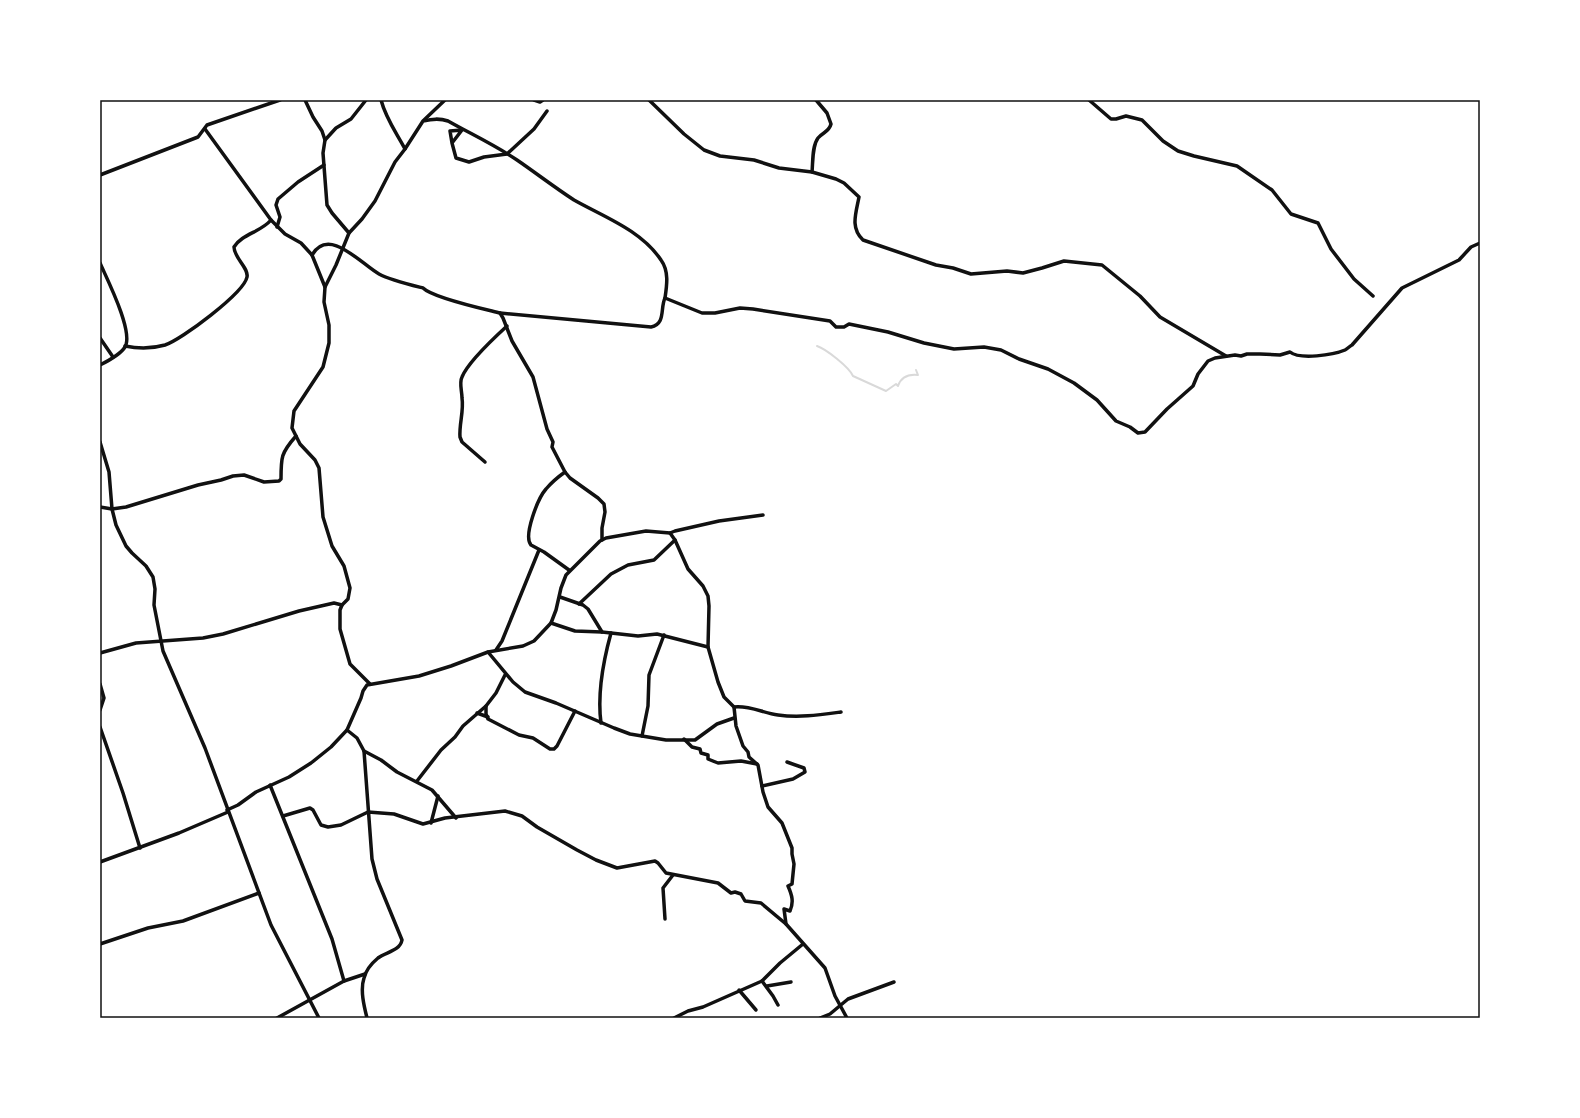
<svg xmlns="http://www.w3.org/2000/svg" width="1580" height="1118" font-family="Figtree,sans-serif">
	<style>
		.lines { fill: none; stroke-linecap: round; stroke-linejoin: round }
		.stream { stroke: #d9d9d9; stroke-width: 2 }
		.minor { stroke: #111; stroke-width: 3.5 }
		.neatline { fill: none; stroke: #111; stroke-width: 1.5 }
	</style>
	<rect width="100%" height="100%" fill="#fff"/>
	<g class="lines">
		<!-- stream -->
		<path class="stream" d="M817,346C826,349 849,367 853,376L886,391L896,384L898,386C901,377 909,374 918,375L916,370"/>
		<!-- minor -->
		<g class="minor">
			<path d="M305,100L313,117L322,131L325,140L323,153L327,205L332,213L349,233"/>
			<path d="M381,100C386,119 396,132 405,149"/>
			<path d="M534,100L540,102L543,100"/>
			<path d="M649,100L684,134L704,150L720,156L754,160L779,168L812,172L836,179L844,183L859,197C856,213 850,228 863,240L936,265L953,268L971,274L1007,271L1023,273L1042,268L1064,261L1102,265L1140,296L1160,317L1226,356"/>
			<path d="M1089,100L1111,119H1116L1126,116L1142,120L1163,141L1178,151L1194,156L1237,166L1272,190L1291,214L1318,223L1331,249L1354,279L1373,296"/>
			<path d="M424,120L445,100"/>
			<path d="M205,129L271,220L285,234L301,243L312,255L325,287L324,302L329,325V343L323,367L294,411L292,428L300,444L315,460L319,468L323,517L332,546L344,566L350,588L348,599L342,605L340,610V629L350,664L370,684"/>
			<path d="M325,140L336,128L351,119L366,100"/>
			<path d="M452,143L450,131L462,130L452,143L456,158L469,162L484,157L507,154L534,129L547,111"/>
			<path d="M812,172C813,162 812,146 818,138C823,132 829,132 831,124L827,113L816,100"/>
			<path d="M100,175L198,137L207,125L280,100"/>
			<path d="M277,227L280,217L276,205L278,199L298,182L324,165"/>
			<path d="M312,255C329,226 361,264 379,274C390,280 411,285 423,288C433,298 484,309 500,313L503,318L512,341L533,377L547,429L553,442L552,447L565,472L570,478L598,498L604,504L605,512L602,528V540"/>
			<path d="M100,263C107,279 134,332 125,347C120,355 108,361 100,365"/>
			<path d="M325,287L336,265L349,233L362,219L375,201L395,162L405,149L423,121C432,119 439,118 448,121C471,134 495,145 517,160C536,173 554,187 574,200C604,217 641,230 661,260C669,271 667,285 665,298"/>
			<path d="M500,313L651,327C666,324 660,308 665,298L702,313H715L740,308L753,309L830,321L836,327H844L849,324L888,332L924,343L954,349L984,347L1001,350L1019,359L1048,369L1074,383L1097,400L1116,421L1130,427L1138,433L1145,432L1167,409L1193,386L1198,374L1208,361L1215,358L1235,355L1241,356L1247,354H1260L1280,355L1290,352C1300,360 1333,355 1345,350C1347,349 1350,346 1352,345L1402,288L1459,260L1471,247L1480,243"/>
			<path d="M100,338L113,357"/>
			<path d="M125,346C139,349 151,349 165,345C181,340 244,293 247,277C249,268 234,258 234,247C242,234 261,232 271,220"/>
			<path d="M100,442L109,472L112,509L116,525L126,546L132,553L146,566L153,577L155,589L154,605L163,651L205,748L271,925L319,1018"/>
			<path d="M485,462L462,442L460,437C459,424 464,411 462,398C462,391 459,383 462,377C468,362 495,337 507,326"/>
			<path d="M565,472C558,477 551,483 546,489C538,498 523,536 531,545L544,552L569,570"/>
			<path d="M100,507L112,509L126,507L198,485L221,480L233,476L244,475L264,482L279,481L281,479C281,457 281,453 296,436"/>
			<path d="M670,533L675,531L719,521L763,515"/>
			<path d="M560,597L583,605L588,609L602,632"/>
			<path d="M579,604L611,574L628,565L654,560L675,540"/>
			<path d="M551,623L575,631L602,632L638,636L657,634L708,647"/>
			<path d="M496,650L502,641L539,550"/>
			<path d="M488,652L513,682L525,692L556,703L614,728L630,734L666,740H695L717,724L734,718"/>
			<path d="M100,653L136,643L203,638L223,634L299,611L334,603L342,605"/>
			<path d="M505,675L496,693L486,706V714L488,719L519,735L533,738L550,749H554L557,746L575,711"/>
			<path d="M100,684L104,698L100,710"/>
			<path d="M734,707C749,705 763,713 778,715C799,718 819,715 841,712"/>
			<path d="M477,713L488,717"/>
			<path d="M601,723C597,693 603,662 611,633"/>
			<path d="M100,727L123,793L140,848"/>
			<path d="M347,730L357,738L364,751L372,859L377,879L402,940C400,951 386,952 378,958C372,963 366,970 364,978C360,990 364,1006 367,1018"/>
			<path d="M642,736L648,706L649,675L664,635"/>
			<path d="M684,739L692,747L700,749L701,753L708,755V759L718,763L741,761L757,764"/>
			<path d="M364,751L381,760L397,772L432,790L456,818"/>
			<path d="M417,781L441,750L455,737L463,726L486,706"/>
			<path d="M270,785L332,939L344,981"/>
			<path d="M762,786L793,779L805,772L804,768L787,762"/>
			<path d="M227,810L238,805L256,792L289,777L311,763L331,747L347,730L361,698L363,691L367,685L419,676L451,666L488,652L523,646L534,641L551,623L556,610L561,588L566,575L600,541L606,538L646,531L670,533L675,540L688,569L703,586L708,596L709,606L708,647L718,682L724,697L734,707L736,726L743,746L748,752L749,757L758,765L763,792L768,807L782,823L792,848V854L794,864L792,884L788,886C792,895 794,902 790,911L784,909L786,924L825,968L835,996L847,1018"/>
			<path d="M283,816L310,808L313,810L321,825L328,827L341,825L368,812L394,814L423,824L445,818L505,811L522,816L537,827L577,850L596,860L617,868L655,861L658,863L666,873L718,883L731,893L735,892L741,894L745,901L761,903L786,924"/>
			<path d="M431,823L438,796"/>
			<path d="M100,862L179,833L228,812"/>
			<path d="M665,919L663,888L673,875"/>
			<path d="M100,944L148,928L183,921L259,893"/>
			<path d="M762,981L773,996L778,1005"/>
			<path d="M767,986L791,982"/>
			<path d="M739,990L756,1010"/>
			<path d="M277,1018L344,981L365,974"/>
			<path d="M674,1018L688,1011L703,1007L762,981L780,963L803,944"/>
			<path d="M820,1018L830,1014L848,999L894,982"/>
		</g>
	</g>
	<!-- border -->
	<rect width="1580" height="1118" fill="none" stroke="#ffffff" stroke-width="202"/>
	<rect x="101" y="101" width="1378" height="916" class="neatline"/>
</svg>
